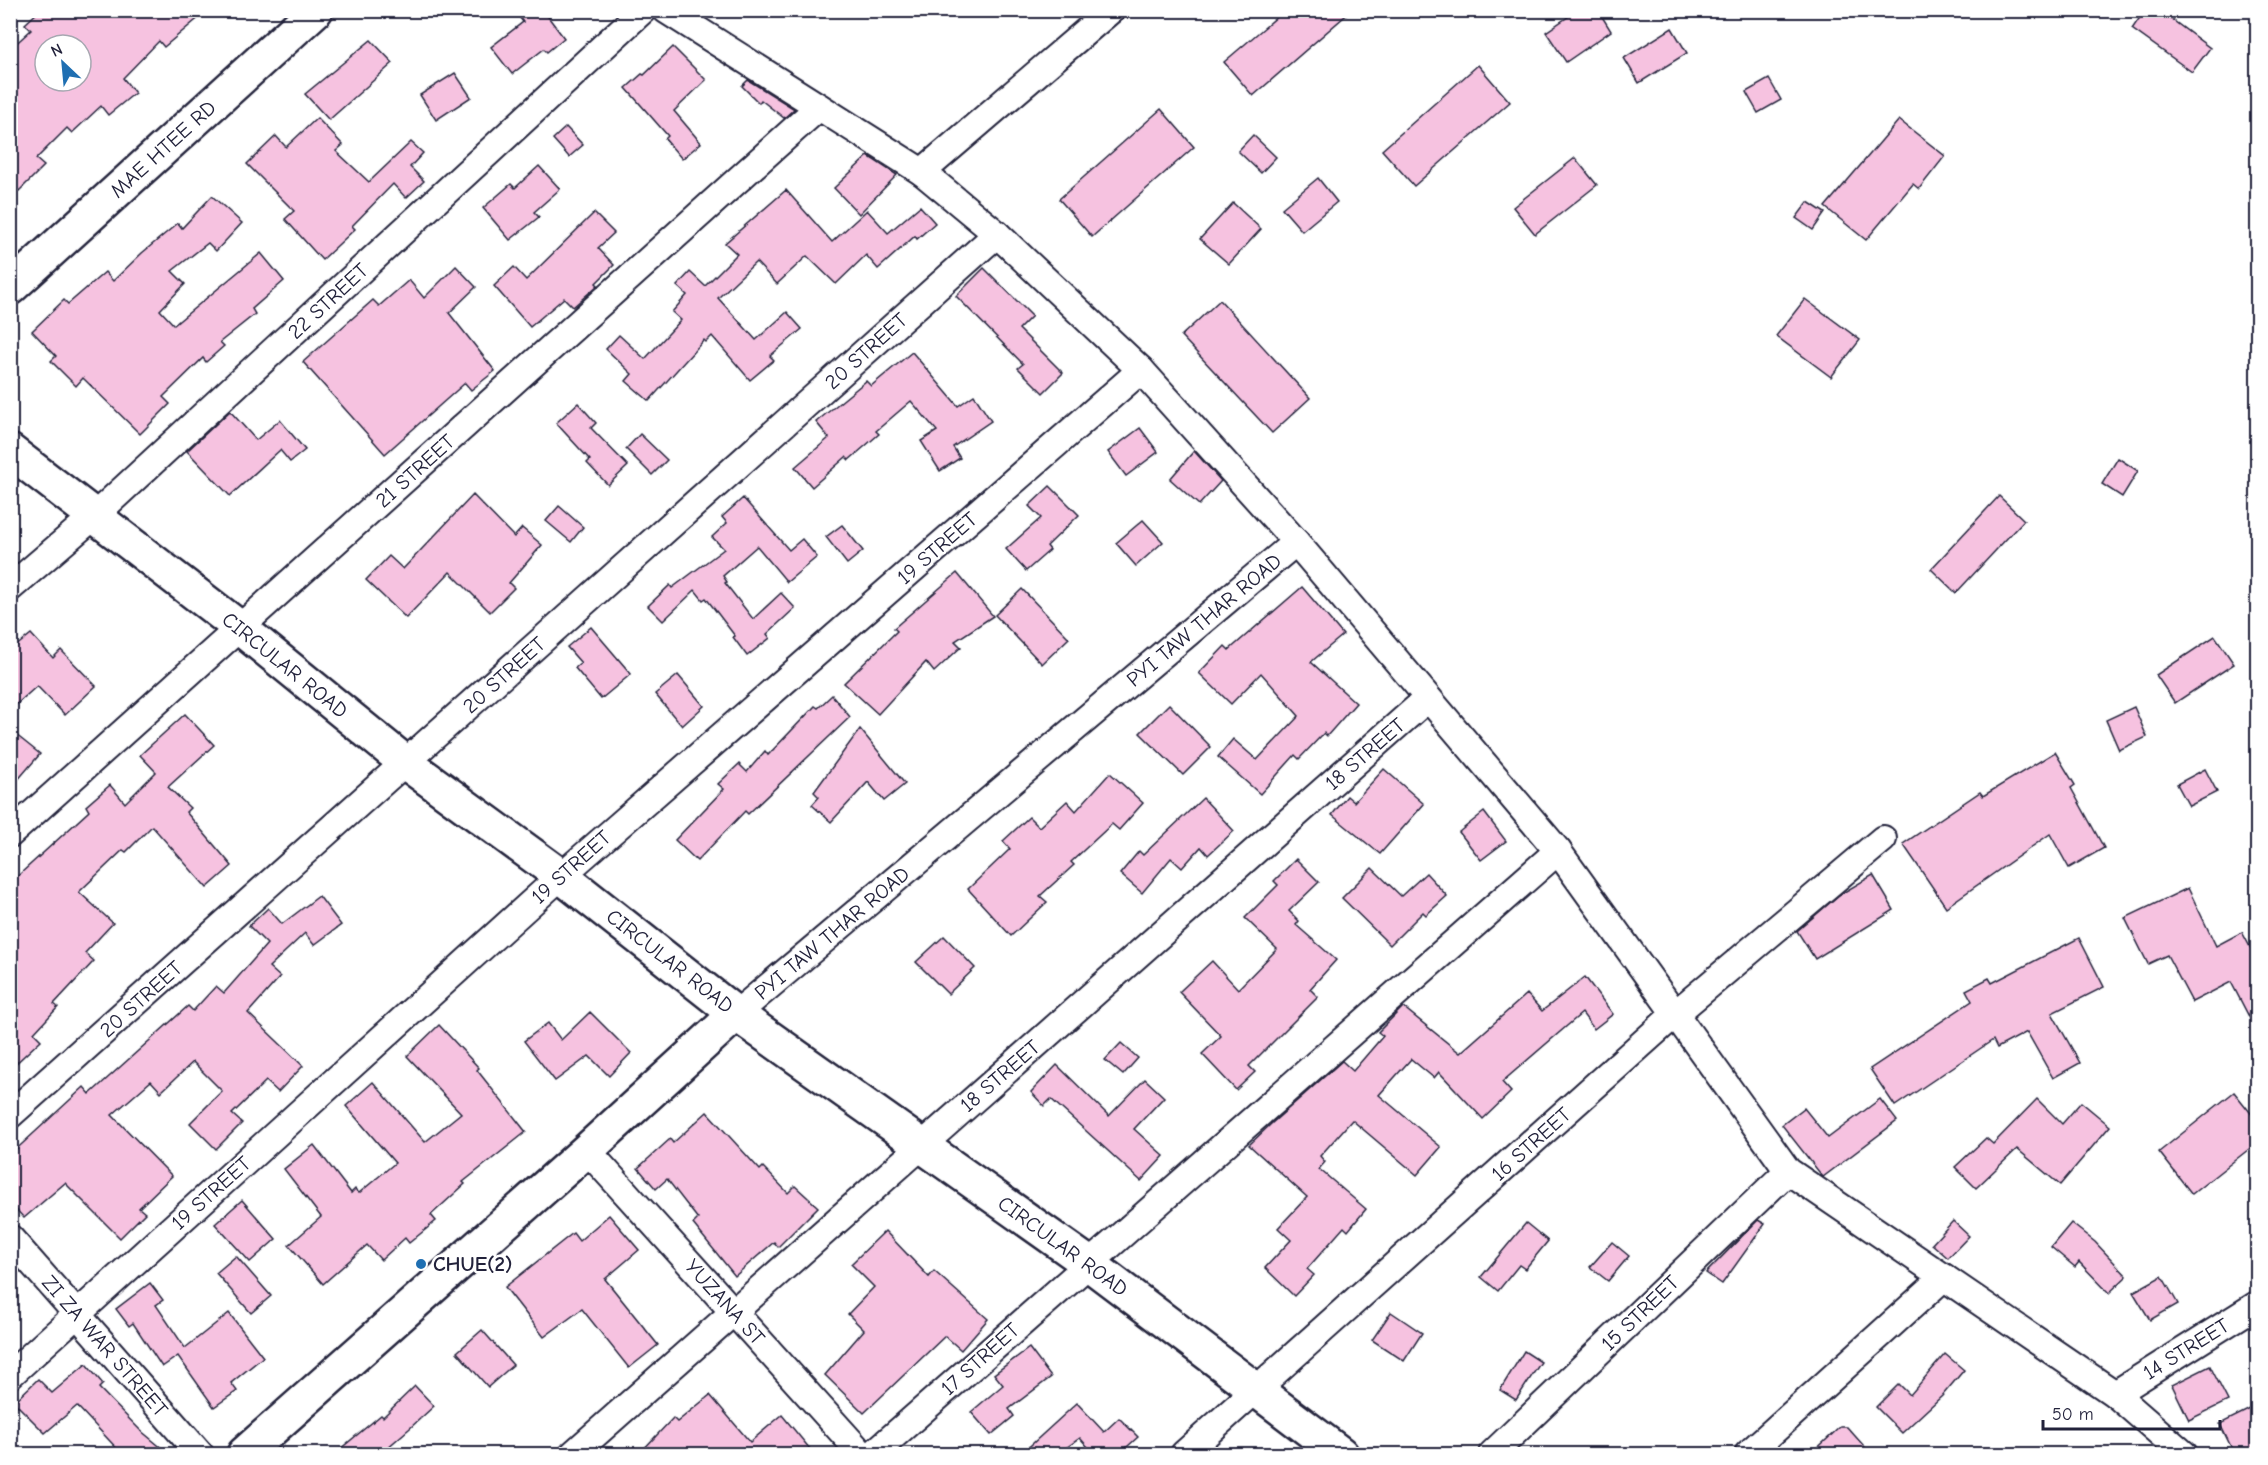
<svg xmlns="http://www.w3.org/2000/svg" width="2268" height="1465" font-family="'Comic Neue',sans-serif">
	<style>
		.building { fill: #f6c2e0; stroke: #22223b; stroke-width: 1.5; fill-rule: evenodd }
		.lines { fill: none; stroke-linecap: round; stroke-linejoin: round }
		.street-casing { stroke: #22223b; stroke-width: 30 }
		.secondary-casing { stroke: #22223b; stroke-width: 38 }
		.primary-casing { stroke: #22223b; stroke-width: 38 }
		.street { stroke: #fff; stroke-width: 26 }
		.secondary { stroke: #fff; stroke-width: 33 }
		.primary { stroke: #fff; stroke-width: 33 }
		.poi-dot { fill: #1f6fb2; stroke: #fff; stroke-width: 2 }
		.labels { text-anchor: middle; stroke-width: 5; stroke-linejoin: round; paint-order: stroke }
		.street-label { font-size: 21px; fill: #22223b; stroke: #fff }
		.poi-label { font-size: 21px; font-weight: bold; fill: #22223b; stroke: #fff; text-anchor: start }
	</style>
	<rect width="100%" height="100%" fill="#fff"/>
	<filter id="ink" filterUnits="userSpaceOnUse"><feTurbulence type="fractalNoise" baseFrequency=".0167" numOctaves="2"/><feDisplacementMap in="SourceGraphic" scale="12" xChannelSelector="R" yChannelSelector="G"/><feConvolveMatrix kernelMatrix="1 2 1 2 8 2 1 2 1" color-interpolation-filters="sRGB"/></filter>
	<g filter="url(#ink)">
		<!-- building -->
		<g class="building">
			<path d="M40,10H208L164,47L159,41L123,78L135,93L108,115L101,106L72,133L67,128L36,159L44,166L19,191L10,182V49L31,30L25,24ZM45,45H81V81H45Z"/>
			<path d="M514,10H543L564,38L547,52L544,49L512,74L491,47L523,22Z"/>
			<path d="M1285,10H1352L1253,96L1224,62Z"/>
			<path d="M1578,10H1598L1611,31L1566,62L1546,32Z"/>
			<path d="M2145,10H2159L2210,48L2192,72L2132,29Z"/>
			<path d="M1672,28L1687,53L1639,83L1624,58Z"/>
			<path d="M371,40L393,63L329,120L305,94Z"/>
			<path d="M673,47L706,80L674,111L701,143L682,159L665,139L668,136L626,88L642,74L644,75Z"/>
			<path d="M1478,65L1510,102L1414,186L1382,150Z"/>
			<path d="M455,73L471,97L436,120L420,95Z"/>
			<path d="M1769,79L1781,100L1758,113L1746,92Z"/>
			<path d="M748,80L793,108L794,109L784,118L761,100L759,103L742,86Z"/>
			<path d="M1161,109L1194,147L1092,237L1059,199Z"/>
			<path d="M317,118L343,145L336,151L369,182L411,142L423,153L410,167L424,181L406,198L393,184L352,226L355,229L322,260L285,219L294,211L247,164L276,136L286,147Z"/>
			<path d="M1899,120L1945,156L1919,189L1913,184L1866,240L1825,207Z"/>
			<path d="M566,127L583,145L569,157L553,139Z"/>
			<path d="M1253,135L1276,157L1261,173L1238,151Z"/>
			<path d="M868,156L897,175L859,214L834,188Z"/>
			<path d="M1575,158L1597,185L1535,234L1513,207Z"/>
			<path d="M539,166L560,189L534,212L539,217L510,240L483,208L511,184L515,188Z"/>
			<path d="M1318,178L1337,202L1302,231L1282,208Z"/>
			<path d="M786,190L832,242L867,210L888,233L920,206L935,223L917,239L915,236L878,269L866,255L836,284L807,256L777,284L756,262L718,298L756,340L787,312L802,329L770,356L774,360L750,380L712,336L706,342L704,340L649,401L626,381L632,374L606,349L619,335L645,359L681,320L672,312L687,295L677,286L690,272L705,286L737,254L725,243Z"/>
			<path d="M212,196L242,223L216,251L208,243L172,271L185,284L160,310L174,325L261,253L284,281L252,309L255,314L220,342L224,346L206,362L203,358L163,397L170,404L140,434L83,378L76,386L51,361L56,356L32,331L64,300L68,304L105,272L113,281L142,253L178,223L182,228Z"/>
			<path d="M1808,202L1825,213L1813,230L1796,218Z"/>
			<path d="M1233,203L1261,229L1229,264L1200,239Z"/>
			<path d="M594,213L614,233L598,248L614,265L596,283L598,285L573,307L564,298L530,327L494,286L514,267L526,280Z"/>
			<path d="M456,266L476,287L449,313L495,371L471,390L465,383L385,454L303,362L373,300L379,306L409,280L424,298Z"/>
			<path d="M984,268L1032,316L1019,329L1063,373L1043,393L1018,368L1023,364L956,296Z"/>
			<path d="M1805,299L1860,340L1831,377L1776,336Z"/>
			<path d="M1220,300L1310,398L1272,433L1181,336Z"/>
			<path d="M912,352L958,406L974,395L991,421L953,447L960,458L940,471L921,441L937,431L911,401L876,431L879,434L849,460L846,457L812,487L795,467L829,438L816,422L866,381L871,386Z"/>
			<path d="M578,403L596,423L591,428L628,466L608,485L587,463L590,460L556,423Z"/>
			<path d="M230,411L256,440L280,420L305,450L290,462L280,450L230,496L187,451Z"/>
			<path d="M1140,428L1158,452L1126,476L1108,452Z"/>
			<path d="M640,434L667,460L652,475L626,449Z"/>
			<path d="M1194,451L1221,481L1199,505L1170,479Z"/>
			<path d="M2118,458L2138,471L2122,497L2102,484Z"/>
			<path d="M1050,486L1079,515L1047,546L1050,550L1026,571L1006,549L1041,518L1029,506Z"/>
			<path d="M473,495L514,537L522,528L542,545L509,583L514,588L490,612L450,572L406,618L366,580L389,556L403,569Z"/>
			<path d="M1999,496L2024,520L1956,593L1931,569Z"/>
			<path d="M743,498L789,550L802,539L817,557L787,582L757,546L723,576L727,582L725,583L753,619L781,593L795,608L767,634L770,638L747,656L733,637L735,636L706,598L703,600L695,590L663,621L648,606L670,585L672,588L724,549L712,537L727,523L722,517Z"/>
			<path d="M559,506L583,527L571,542L546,521Z"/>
			<path d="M1143,520L1163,542L1136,566L1116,543Z"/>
			<path d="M842,525L863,551L847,564L826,537Z"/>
			<path d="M957,573L993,616L955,641L961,647L934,672L926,662L878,714L844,683L897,631L894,628Z"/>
			<path d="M1302,587L1343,635L1311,662L1356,703L1327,736L1324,733L1299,759L1295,755L1260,794L1218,757L1233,739L1257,760L1299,716L1261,673L1231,704L1199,673L1225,646L1229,650Z"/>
			<path d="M1022,589L1069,638L1042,664L995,615Z"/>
			<path d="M591,627L631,674L601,699L575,668L581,663L567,647Z"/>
			<path d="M31,634L53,658L61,650L96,686L65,715L37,686L10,710V651Z"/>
			<path d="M2215,636L2234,664L2175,703L2156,675Z"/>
			<path d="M678,675L704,706L682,726L655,694Z"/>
			<path d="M832,695L850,717L748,814L745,811L697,861L675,840L724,789L718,784L739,764L747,772L765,751L768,755L815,706L818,708Z"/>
			<path d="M1169,704L1211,747L1183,775L1140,733Z"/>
			<path d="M2134,707L2147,737L2119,750L2106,720Z"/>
			<path d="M185,714L214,745L168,787L190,808L186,812L232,866L207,888L152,826L126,852L123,850L79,892L113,923L85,953L94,961L54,1004L58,1007L34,1033L41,1040L10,1069V883L89,811L86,806L110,785L125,803L156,772L140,755Z"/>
			<path d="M860,729L905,784L884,801L868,782L831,822L812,805L819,797L814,792Z"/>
			<path d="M10,730L40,754L10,789Z"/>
			<path d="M2055,752L2075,785L2071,788L2104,848L2069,868L2050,834L1946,907L1903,844L1980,792L1983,796Z"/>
			<path d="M1384,769L1424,804L1380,854L1332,815L1347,796L1354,802Z"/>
			<path d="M2205,769L2217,792L2189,806L2177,784Z"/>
			<path d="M1110,773L1143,803L1119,830L1112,824L1071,862L1074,865L1040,896L1047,902L1011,936L968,889L1010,849L1003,841L1029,817L1039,827L1067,801L1076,811Z"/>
			<path d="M1203,798L1234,831L1208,855L1201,847L1182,868L1171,858L1142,893L1120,874L1139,851L1143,855Z"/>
			<path d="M1484,812L1506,841L1481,860L1459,832Z"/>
			<path d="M1296,859L1319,882L1289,911L1299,921L1296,925L1336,960L1310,989L1318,997L1249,1066L1255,1072L1236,1090L1202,1054L1221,1036L1179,992L1212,961L1238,989L1277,949L1245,918L1278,885L1274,881Z"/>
			<path d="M1372,868L1401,896L1426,873L1447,896L1426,915L1423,912L1390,945L1342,898Z"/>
			<path d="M1873,875L1894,910L1815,959L1797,931L1839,895Z"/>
			<path d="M2188,888L2216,946L2242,932L2258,962V1034L2231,982L2192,1002L2167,955L2148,964L2125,918Z"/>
			<path d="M319,896L341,925L314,945L305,933L269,967L280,977L248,1013L303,1066L278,1092L266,1081L232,1114L242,1123L216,1149L190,1123L222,1091L193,1062L161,1092L151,1081L112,1115L172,1176L139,1208L145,1213L120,1238L65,1183L24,1218L10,1203V1155L84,1087L90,1094L188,1006L193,1011L216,986L224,993L267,944L249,926L268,908L282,924Z"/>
			<path d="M944,936L975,968L948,994L916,962Z"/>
			<path d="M2079,938L2104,987L2052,1013L2080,1063L2053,1078L2027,1032L1997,1048L1993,1040L1895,1106L1870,1069L1972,1001L1966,990L1989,978L1992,983Z"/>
			<path d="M1585,977L1613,1014L1594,1029L1582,1013L1502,1082L1511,1092L1483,1119L1439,1072L1434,1078L1411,1059L1379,1095L1441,1147L1417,1175L1352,1120L1320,1156L1325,1162L1319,1169L1366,1209L1348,1231L1344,1227L1307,1269L1314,1275L1294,1296L1265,1268L1291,1240L1278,1228L1307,1197L1249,1145L1271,1124L1342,1061L1353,1071L1383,1036L1378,1032L1403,1007L1460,1053L1527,994L1542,1011Z"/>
			<path d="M590,1012L631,1053L609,1076L589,1056L555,1081L524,1041L548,1023L561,1040Z"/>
			<path d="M439,1025L479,1068L477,1070L526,1132L463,1182L465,1184L431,1215L436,1221L409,1243L405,1238L381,1260L367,1245L323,1284L289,1245L321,1217L284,1169L314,1145L351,1193L355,1189L359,1193L395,1163L346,1106L373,1082L425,1142L461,1113L407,1056Z"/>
			<path d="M1121,1043L1138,1058L1123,1075L1105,1060Z"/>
			<path d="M1057,1065L1109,1116L1145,1079L1164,1097L1134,1129L1164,1156L1141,1181L1051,1099L1044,1106L1031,1092Z"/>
			<path d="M2234,1092L2258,1122V1142L2192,1194L2159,1152Z"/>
			<path d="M1880,1099L1897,1121L1823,1177L1782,1125L1804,1108L1828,1138Z"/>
			<path d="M2037,1099L2062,1124L2081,1102L2110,1126L2060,1185L2017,1149L1976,1188L1955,1167L1986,1138L1993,1144Z"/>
			<path d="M707,1112L760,1170L763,1167L788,1193L795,1186L818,1207L778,1247L774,1242L735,1276L693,1224L698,1219L667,1179L656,1189L638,1168L670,1139L673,1143Z"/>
			<path d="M242,1200L276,1239L250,1262L215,1224Z"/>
			<path d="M609,1215L639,1250L605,1279L658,1345L629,1368L582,1309L544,1337L505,1287L573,1233L579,1241Z"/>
			<path d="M1758,1220L1765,1224L1722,1284L1706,1273Z"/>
			<path d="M1953,1221L1969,1236L1948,1258L1932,1244Z"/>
			<path d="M1526,1223L1548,1241L1525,1269L1519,1265L1498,1291L1481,1277Z"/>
			<path d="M2071,1223L2095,1242L2127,1276L2109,1293L2079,1262L2075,1267L2051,1247Z"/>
			<path d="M885,1231L929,1277L934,1271L988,1319L961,1350L945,1336L864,1413L825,1375L864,1330L848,1314L874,1287L851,1264Z"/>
			<path d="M1612,1242L1629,1256L1608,1281L1590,1267Z"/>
			<path d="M236,1256L271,1296L251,1313L216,1273Z"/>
			<path d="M2162,1276L2178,1304L2150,1320L2133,1292Z"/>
			<path d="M150,1283L163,1300L156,1305L185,1348L229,1313L263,1357L231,1383L237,1391L214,1407L178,1356L162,1367L133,1323L129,1326L116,1309Z"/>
			<path d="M1391,1312L1422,1333L1404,1361L1372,1340Z"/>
			<path d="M482,1330L513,1365L488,1387L457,1352Z"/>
			<path d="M1029,1348L1051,1377L1009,1409L1014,1416L991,1435L971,1412L1003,1385L994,1374Z"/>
			<path d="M1524,1351L1541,1362L1516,1400L1500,1390Z"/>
			<path d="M1945,1354L1964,1370L1942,1396L1902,1433L1876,1407L1899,1384L1910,1395Z"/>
			<path d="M86,1364L103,1384L99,1388L140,1430L170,1455H123L77,1406L45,1433L14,1402L38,1379L52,1393Z"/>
			<path d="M2210,1366L2228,1401L2189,1420L2172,1385Z"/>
			<path d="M415,1386L434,1406L409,1429L379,1455H333L381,1415L383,1417Z"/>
			<path d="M710,1395L750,1442L782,1415L815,1455H638L673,1418L677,1422Z"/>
			<path d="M1077,1403L1104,1432L1119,1418L1138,1437L1118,1455H1095L1080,1438L1056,1455H1020Z"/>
			<path d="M2258,1405V1455H2235L2220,1424Z"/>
			<path d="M1840,1427H1847L1872,1455H1810Z"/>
		</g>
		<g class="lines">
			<defs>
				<g id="street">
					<path d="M666,10L922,172L997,234L1141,370L1296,542L1558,851L1788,1171L2115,1394L2184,1454"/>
					<path d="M922,172L1111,10"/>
					<path d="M10,588L93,517L643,10"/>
					<path d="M10,834L819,107"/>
					<path d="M736,1014L1296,542"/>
					<path d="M10,1115L997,234"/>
					<path d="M587,1150L862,1454"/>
					<path d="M10,1238L200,1454"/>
					<path d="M10,1375L561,876L1141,370"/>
					<path d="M2115,1394L2258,1304"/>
					<path d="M573,1454L1428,698"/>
					<path d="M873,1454L1558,851"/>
					<path d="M1184,1454L1675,1014L1883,839"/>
					<path d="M1492,1454L1788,1171"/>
					<path d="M1748,1454L1944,1277"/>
				</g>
				<g id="secondary">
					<path d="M10,288L316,10"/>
					<path d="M244,1454L587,1150L736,1014"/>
				</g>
				<path id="primary" d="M10,451L240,628L406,763L561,876L736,1014L1088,1263L1341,1454"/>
			</defs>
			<!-- street casing -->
			<use href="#street" class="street-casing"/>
			<!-- secondary casing -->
			<use href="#secondary" class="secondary-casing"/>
			<!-- primary casing -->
			<use href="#primary" class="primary-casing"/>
			<!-- street -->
			<use href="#street" class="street"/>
			<!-- secondary -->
			<use href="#secondary" class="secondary"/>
			<!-- primary -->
			<use href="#primary" class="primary"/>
		</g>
	</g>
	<!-- markers -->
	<circle class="poi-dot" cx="421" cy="1264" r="6"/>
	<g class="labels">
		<!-- street labels -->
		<g class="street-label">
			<text transform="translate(163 149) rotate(-42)" y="7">MAE HTEE RD</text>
			<text transform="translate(328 301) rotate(-43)" y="7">22 STREET</text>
			<text transform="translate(866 351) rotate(-42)" y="7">20 STREET</text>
			<text transform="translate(415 471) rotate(-42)" y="7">21 STREET</text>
			<text transform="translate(937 548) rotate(-41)" y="7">19 STREET</text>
			<text transform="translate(1204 620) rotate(-40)" y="7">PYI TAW THAR ROAD</text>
			<text transform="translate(285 665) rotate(39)" y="7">CIRCULAR ROAD</text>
			<text transform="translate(504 675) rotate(-42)" y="7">20 STREET</text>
			<text transform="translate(1365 754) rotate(-41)" y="7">18 STREET</text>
			<text transform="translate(571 867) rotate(-42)" y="7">19 STREET</text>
			<text transform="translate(832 933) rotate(-40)" y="7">PYI TAW THAR ROAD</text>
			<text transform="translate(670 961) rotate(38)" y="7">CIRCULAR ROAD</text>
			<text transform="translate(141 999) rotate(-42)" y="7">20 STREET</text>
			<text transform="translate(1000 1076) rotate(-41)" y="7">18 STREET</text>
			<text transform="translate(1531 1144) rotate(-42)" y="7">16 STREET</text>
			<text transform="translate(211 1193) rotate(-42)" y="7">19 STREET</text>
			<text transform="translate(1063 1246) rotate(36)" y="7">CIRCULAR ROAD</text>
			<text transform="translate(725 1302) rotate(48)" y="7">YUZANA ST</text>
			<text transform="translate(1640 1313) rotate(-44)" y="7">15 STREET</text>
			<text transform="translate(105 1346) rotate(49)" y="7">ZI ZA WAR STREET</text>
			<text transform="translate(2186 1349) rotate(-32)" y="7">14 STREET</text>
			<text transform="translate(980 1359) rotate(-42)" y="7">17 STREET</text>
		</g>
		<!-- poi labels -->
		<g class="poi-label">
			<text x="433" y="1271">CHUE(2)</text>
		</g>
	</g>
	<!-- margin -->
	<rect width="2268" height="1465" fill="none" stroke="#fff" stroke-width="36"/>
	<rect x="18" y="18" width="2232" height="1429" fill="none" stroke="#22223b" stroke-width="2" filter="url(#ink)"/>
	<!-- north arrow -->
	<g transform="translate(63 63) rotate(334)"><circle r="28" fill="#ffffff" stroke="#a7a7b1" stroke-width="1.5"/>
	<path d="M0-4.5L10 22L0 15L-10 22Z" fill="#1f6fb2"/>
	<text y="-9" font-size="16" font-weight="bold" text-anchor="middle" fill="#22223b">N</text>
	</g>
	<!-- scale -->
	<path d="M2043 1420v9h177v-9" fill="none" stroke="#22223b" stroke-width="3"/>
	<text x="2052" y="1420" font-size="18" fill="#22223b" stroke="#ffffff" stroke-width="4.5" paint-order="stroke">50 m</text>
</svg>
